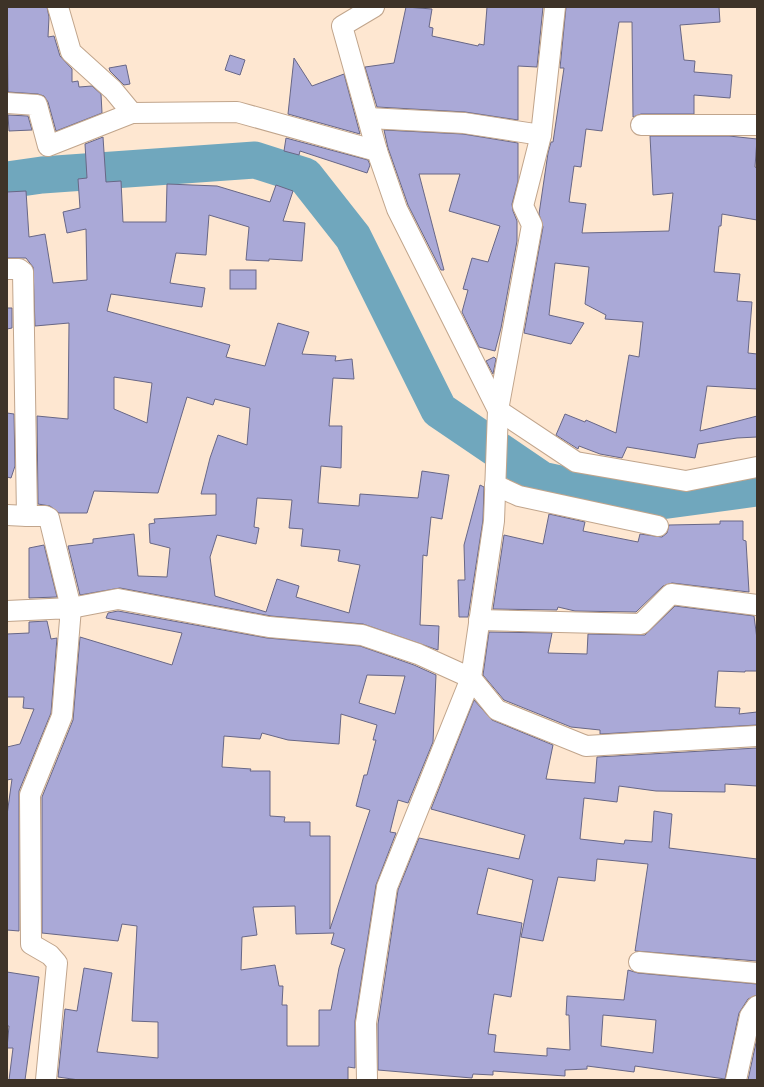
<svg xmlns="http://www.w3.org/2000/svg" width="764" height="1087" font-family="'Work Sans',sans-serif">
	<style>
		.lines { fill: none; stroke-linecap: round; stroke-linejoin: round }
		.river { stroke: #70a7bd; stroke-width: 37 }
		.building { fill: #aaa9d7; stroke: #686786; fill-rule: evenodd }
		.minor-casing { stroke: #c1a58c; stroke-width: 22 }
		.minor { stroke: #fff; stroke-width: 20 }
	</style>
	<rect width="100%" height="100%" fill="#fee7d1"/>
	<g class="lines">
		<!-- river -->
		<path class="river" d="M7,180L42,175L255,160L305,176L353,237L439,410L542,480L646,503L757,488"/>
	</g>
	<!-- building -->
	<g class="building">
		<path d="M7,7H47L49,17L48,37L54,36L60,56L72,69V82L78,81L79,87L92,86L101,94L102,113L56,131L48,102L44,96L38,94L8,92Z"/>
		<path d="M406,7L432,9L429,27L433,28L432,36L478,46L479,44L484,45L487,7H543L537,67L518,66V120L465,112L377,107L365,67L394,63Z"/>
		<path d="M566,7H719L720,22L680,25L684,60L695,61L694,72L732,75L730,98L694,95V114H641L633,117L632,22H619L602,131L586,129L581,167L574,166L569,202L586,204L582,233L669,231L673,193L653,195L650,136H729L757,139L755,167L757,168V220L722,214L721,226H719L714,272L740,274L737,301L752,302L748,353L757,354V389L707,386L700,431L757,416V437L737,438L698,444L695,458L627,447L622,458L600,454L579,446L578,449L556,435L565,414L585,422L586,420L616,433L629,355L639,357L643,322L605,319L606,315L585,304L589,267L555,263L549,315L584,323L571,344L524,333L543,227L539,214L548,153L551,142H553L564,68H560Z"/>
		<path d="M230,55L245,60L240,75L225,70Z"/>
		<path d="M294,58L312,86L344,74L360,134L288,114Z"/>
		<path d="M126,65L130,84L124,85L110,71L109,68Z"/>
		<path d="M8,115L28,116L32,130L9,131Z"/>
		<path d="M384,130L463,134L518,143V181L512,204L513,211L517,221V241L501,328L495,351L479,347L462,312L468,290L463,289L472,258L488,262L500,226L449,211L460,174H419L444,270H441L408,205L388,148Z"/>
		<path d="M103,137L106,182L121,181L123,222H166L167,184L217,186L270,202L276,185L293,191L283,221L305,223L302,261L269,259V261L246,260L249,227L209,215L206,255L176,253L170,283L205,288L202,307L111,294L107,311L230,345L226,357L265,366L278,323L309,332L302,354L336,356L335,361L352,359L354,379L333,378L329,426H342L341,468L321,466L318,503L359,506L360,494L418,498L422,471L449,475L442,519L431,517L427,556L423,555L420,625L439,626L438,650L363,624L271,616L120,588L80,595L68,546L93,543V539L134,534L138,576L167,577L170,548L150,543L149,524L155,523L154,519L216,515V494H201L210,458L218,435L247,445L250,408L215,399L213,405L187,397L158,493L94,491L87,513H59L50,506L38,504L37,416L68,419L69,323L35,326L33,267L26,258H7V192L26,191L29,237L45,234L53,283L87,280L86,229L67,233L63,212L80,208L78,179L87,178L85,144ZM114,377L152,383L147,423L114,409ZM257,498L292,500L289,528L303,529L301,546L340,550L338,561L360,565L349,613L296,597L299,586L277,579L266,612L215,596L210,557L217,535L256,544L259,528L254,527Z"/>
		<path d="M286,138L368,160L370,165L367,173L300,151L299,155L284,151Z"/>
		<rect x="230" y="270" width="26" height="19"/>
		<path d="M7,308H12V328L7,329Z"/>
		<path d="M494,357L496,359L493,374L486,361Z"/>
		<path d="M7,413L14,414L15,466L11,478L7,477Z"/>
		<path d="M480,485L484,487L483,520L468,617H459L458,580H465L464,545Z"/>
		<path d="M549,514L585,522L583,531L638,542L640,534L662,537L667,533L669,525L720,524V521H743V540L746,541L749,592L672,583L663,586L636,612L575,611L558,607L557,610L493,609L504,535L543,544Z"/>
		<path d="M44,545L57,597L29,598V548Z"/>
		<path d="M675,606L754,616L757,639V671H745V672L718,671L715,707L740,708L739,714L757,712V725L600,734V730L571,727L504,700L483,675L489,632L552,633L548,653L587,654L588,634L645,635Z"/>
		<path d="M118,611L267,638L360,646L414,665L436,675L433,742L408,803L398,800L390,832L396,833L376,885L355,1021V1068L348,1067V1080H79L58,1077L65,1009L77,1011L84,968L112,973L97,1052L158,1058V1022L132,1021L137,926L122,924L118,941L42,933V797L73,720L80,637L172,665L182,633L106,618L108,613ZM367,675L405,676L395,714L359,703ZM341,714L377,725L373,740H376L367,775H364L356,806L370,810L330,929V836H310V822H284L285,817L270,816V771H250L251,769L222,767L224,736L260,739L262,733L288,740L339,744ZM295,906L296,934L334,933L331,944L345,949L339,968L331,1010H319V1046H287V1005H282L283,986H279L275,965L241,970L242,937L257,935L253,907Z"/>
		<path d="M47,621L51,639L57,638L51,713L19,791V931L7,930V815L12,779L7,780V747L20,744L34,709L23,708L24,697H7V634L29,633V622Z"/>
		<path d="M474,700L492,720L553,745L546,779L595,783L597,757L757,748V786L725,784V792L656,791L619,786L617,802L584,798L580,839L624,844L625,840L652,842L654,811L672,814L669,848L757,859V961L635,951L648,864L597,859L595,881L558,877L543,941L521,937L533,880L488,868L477,914L522,923L511,997L494,994L488,1034L496,1035L494,1052L547,1056V1048L570,1050L569,1015H566L567,996L624,1000L628,970L638,973L757,984V995L748,999L739,1013L725,1079L635,1066L634,1072L587,1066V1069L565,1070V1076L493,1071V1075L473,1074L472,1078L378,1070V1024L398,890L419,838L519,859L525,835L431,809ZM603,1015L656,1020L653,1053L601,1046Z"/>
		<path d="M7,972L39,977L25,1080H9L13,1048H7L9,1026H7Z"/>
		<path d="M757,1038V1080H748Z"/>
	</g>
	<g class="lines">
		<defs>
			<g id="minor">
				<path d="M58,7L71,52L113,90L132,113L237,112L377,151L397,209L498,410L576,462L686,481L757,467"/>
				<path d="M374,7L342,26L377,151"/>
				<path d="M7,103L37,105L48,146L132,113"/>
				<path d="M368,118L464,123L541,135"/>
				<path d="M641,125H757"/>
				<path d="M7,269H19L23,272L27,516H45L49,518L71,608L118,599L269,627L362,635L418,654L471,678L497,710L586,746L757,736"/>
				<path d="M495,485L519,496L658,526"/>
				<path d="M7,515L27,516"/>
				<path d="M7,611L71,608L62,716L30,795L31,944L50,955L57,963L46,1080"/>
				<path d="M479,620L641,624L671,594L757,605"/>
				<path d="M639,962L757,973"/>
				<path d="M367,1080L366,1023L387,887L471,678L494,521L498,410L532,225L523,206L541,135L555,7"/>
				<path d="M736,1080L750,1016L757,1006"/>
			</g>
		</defs>
		<!-- minor casing -->
		<use href="#minor" class="minor-casing"/>
		<!-- minor -->
		<use href="#minor" class="minor"/>
	</g>
	<!-- border -->
	<rect width="764" height="1087" fill="none" stroke="#3e3328" stroke-width="16"/>
</svg>
